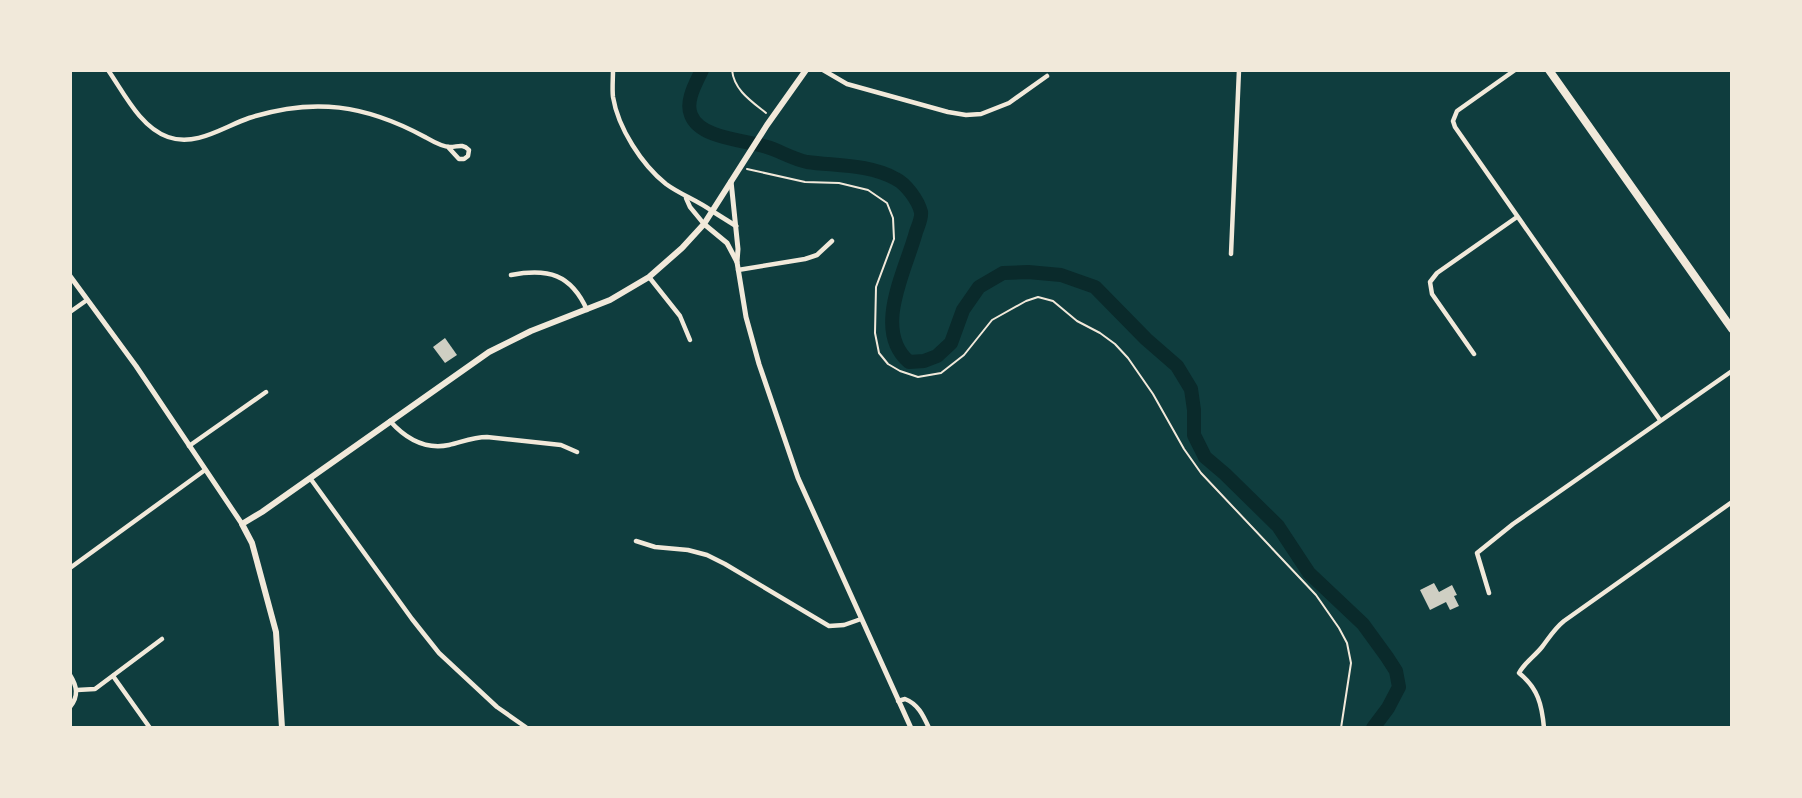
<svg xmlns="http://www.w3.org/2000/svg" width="1802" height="798" font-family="Barlow,sans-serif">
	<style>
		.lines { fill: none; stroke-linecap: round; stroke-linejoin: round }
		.river { stroke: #0a2a2b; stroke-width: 14 }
		.building { fill: #cfcfc3 }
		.path { stroke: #f1e9da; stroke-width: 2 }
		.minor { stroke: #f1e9da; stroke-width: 4.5 }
		.tertiary { stroke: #f1e9da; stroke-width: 5 }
		.secondary { stroke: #f1e9da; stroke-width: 6 }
		.trunk { stroke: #f1e9da; stroke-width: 8 }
	</style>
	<rect width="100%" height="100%" fill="#0f3d3e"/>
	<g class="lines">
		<!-- river -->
		<path class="river" d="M702,70C696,83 685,101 691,115C700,139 746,140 767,147C780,151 793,159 807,162C836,166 869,164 896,179C906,184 918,200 921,212C922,218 918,226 916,232C906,270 872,330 909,362L924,361L937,356L951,343L963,310L979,287L1003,273L1028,272L1061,275L1095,287L1146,339L1177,366L1191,389L1194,410V435L1205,457L1225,474L1278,526L1309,573L1363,624L1387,657L1396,671L1399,687L1388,708L1373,728"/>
	</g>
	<!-- building -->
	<g class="building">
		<path d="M445,338L457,355L445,363L433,347Z"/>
		<path d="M1434,583L1439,592L1452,585L1457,595L1454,596L1459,606L1450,610L1446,602L1430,610L1420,590Z"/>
	</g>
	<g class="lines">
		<!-- path -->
		<g class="path">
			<path d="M732,70C734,90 751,101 766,113"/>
			<path d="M747,169L805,182L839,183L868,190L887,203L893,218L894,239L876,287L875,333L879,353L888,364L900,371L918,377L941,373L964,355L992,320L1026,301L1038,297L1053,301L1077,321L1100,333L1115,344L1128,358L1153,394L1184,449L1201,473L1316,595L1339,628L1347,643L1351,663L1341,728"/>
		</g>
		<!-- minor -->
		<g class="minor">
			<path d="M108,70C124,93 140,127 168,137C196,147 223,127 249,118C314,97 366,105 425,137C432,141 442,147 450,147C458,147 462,143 469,150L468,156L464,159H459L448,147"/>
			<path d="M613,70C613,79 612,89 613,97C618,128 642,165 666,184C681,195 697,200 712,211"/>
			<path d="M823,70L847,84L948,112L966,115L981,114L1009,103L1047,76"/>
			<path d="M1515,70L1457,111L1453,121L1455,127L1660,420"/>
			<path d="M686,198L690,207L704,224"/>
			<path d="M1231,254L1239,70"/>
			<path d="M738,270L805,259L817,255L832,241"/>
			<path d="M511,275C548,268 571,274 587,310"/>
			<path d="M649,277L680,316L690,340"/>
			<path d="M70,312L87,300"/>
			<path d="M1474,354L1432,294L1430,282L1437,273L1517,217"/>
			<path d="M390,421C406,439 425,450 449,445C462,442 473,437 487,437L561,445L577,452"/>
			<path d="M189,446L266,392"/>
			<path d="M310,478L412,619L439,653L497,707L527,728"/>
			<path d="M636,541L655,547L688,550L707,555L725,564L829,626L844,625L861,619"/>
			<path d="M70,568L205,470"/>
			<path d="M1489,593L1477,553L1513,524L1732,371"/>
			<path d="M70,675C77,686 79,696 70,707"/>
			<path d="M113,676L150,728"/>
			<path d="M77,690L95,689L162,639"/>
			<path d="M898,701L905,699C918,704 923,715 929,728"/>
			<path d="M1544,728C1542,705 1538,688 1519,673C1525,662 1534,657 1542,647C1549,638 1554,629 1564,621L1732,502"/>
		</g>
		<!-- tertiary -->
		<g class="tertiary">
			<path d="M731,181L738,249L737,262L746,317L759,364L798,478L911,728"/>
			<path d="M712,211L736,226"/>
			<path d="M704,224L727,243L737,262"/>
			<path d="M70,276L136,366L242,524"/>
		</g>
		<!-- secondary -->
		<path class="secondary" d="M282,728L276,632L252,543L242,524L262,512L489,352L531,331L610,300L649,277L682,248L704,224L767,125L806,70"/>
		<!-- trunk -->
		<path class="trunk" d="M1549,70L1732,329"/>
	</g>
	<!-- border -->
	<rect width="1802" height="798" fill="none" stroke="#f1e9da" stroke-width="144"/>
</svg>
